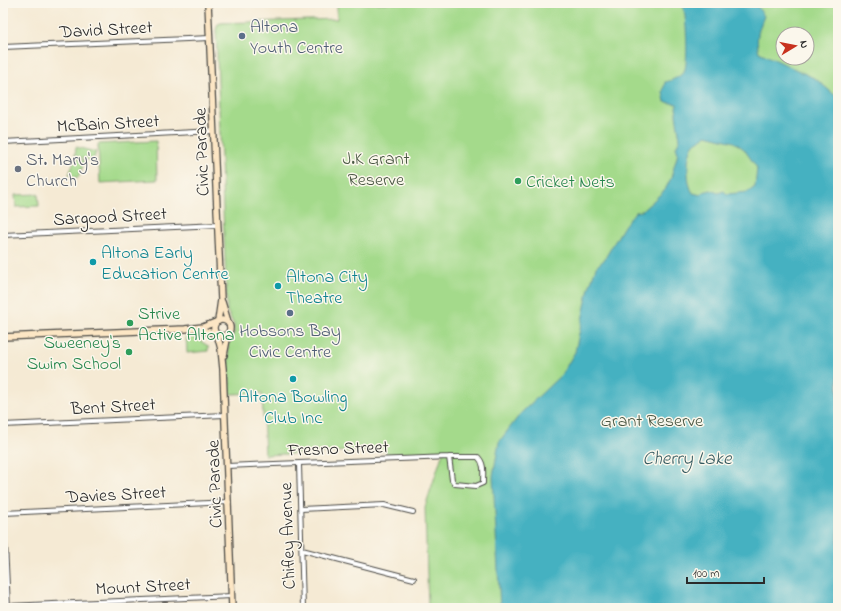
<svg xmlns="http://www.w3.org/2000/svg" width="841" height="611" font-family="'Indie Flower',sans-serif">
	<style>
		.green { fill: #a4da8b; stroke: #68825b; fill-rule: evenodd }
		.water { fill: #44b1c1; stroke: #386e76; fill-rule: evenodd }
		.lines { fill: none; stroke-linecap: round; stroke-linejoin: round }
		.street-casing { stroke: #494844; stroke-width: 6 }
		.secondary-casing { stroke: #494844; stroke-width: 8 }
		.street { stroke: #fff; stroke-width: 4 }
		.secondary { stroke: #fce6c4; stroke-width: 5.5 }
		.service-dot { fill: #5c6f8a; stroke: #fbf7ec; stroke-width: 1.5 }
		.worship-dot { fill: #6b7280; stroke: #fbf7ec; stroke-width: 1.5 }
		.leisure-dot { fill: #2e9e5b; stroke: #fbf7ec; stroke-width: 1.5 }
		.culture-dot { fill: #0f9aa8; stroke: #fbf7ec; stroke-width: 1.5 }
		.labels { text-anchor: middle; stroke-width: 3; stroke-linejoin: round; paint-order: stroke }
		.service-label { font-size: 18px; fill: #4e5e75; stroke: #fbf7ec; text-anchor: start }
		.street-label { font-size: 18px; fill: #2b2b2b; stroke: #fbf7ec }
		.park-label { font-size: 18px; fill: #495743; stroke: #fbf7ec }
		.worship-label { font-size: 18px; fill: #5b616d; stroke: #fbf7ec; text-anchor: start }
		.leisure-label { font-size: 18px; fill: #27864d; stroke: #fbf7ec; text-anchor: start }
		.culture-label { font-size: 18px; fill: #0d838f; stroke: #fbf7ec; text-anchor: start }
		.water-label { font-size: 19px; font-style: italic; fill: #345a60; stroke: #fbf7ec }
	</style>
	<rect width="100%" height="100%" fill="#fbf7ec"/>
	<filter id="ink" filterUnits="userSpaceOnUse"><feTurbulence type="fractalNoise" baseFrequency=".025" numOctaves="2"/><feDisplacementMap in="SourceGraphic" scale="8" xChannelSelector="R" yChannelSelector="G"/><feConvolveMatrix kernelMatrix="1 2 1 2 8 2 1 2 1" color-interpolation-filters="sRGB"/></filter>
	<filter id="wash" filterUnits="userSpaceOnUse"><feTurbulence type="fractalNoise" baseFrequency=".012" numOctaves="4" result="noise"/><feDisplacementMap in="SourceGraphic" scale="16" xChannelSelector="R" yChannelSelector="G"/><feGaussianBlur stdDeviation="0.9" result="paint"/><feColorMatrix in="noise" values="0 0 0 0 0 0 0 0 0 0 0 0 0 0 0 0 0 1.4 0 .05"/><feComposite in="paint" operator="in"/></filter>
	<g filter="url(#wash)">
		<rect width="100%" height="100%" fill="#f5ead4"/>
		<!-- green -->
		<g class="green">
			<path d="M337,3H838V608H428L425,507L443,452L389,455L385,451L376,450L265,455L262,393L230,394L228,345L234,333V325L227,311L216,30L218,24L221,23L337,19ZM783,34H807V58H783Z"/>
			<path d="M156,141L157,180L100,183L98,144Z"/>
			<path d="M76,147L96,152L93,161L75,156Z"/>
			<path d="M75,158L85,161L78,178L69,175Z"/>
			<path d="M38,194L39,206L16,207L15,195Z"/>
			<path d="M186,336H193L208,346V351L187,353Z"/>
		</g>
		<!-- water -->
		<path class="water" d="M682,3H755L764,16C759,29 755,38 759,52L816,79L838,98V608H500L493,476L499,442L521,413L562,374L575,352L589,288L596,267L604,260L624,226L635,212L642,211L665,190L671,178L678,153L676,147L680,139L676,115L677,104L665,102L663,92L665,82C671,81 683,76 685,69C688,59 687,14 682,3ZM706,135L734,142L744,149L757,168L755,187L748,192L727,194L724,191L718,193L711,190L703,192L701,195L693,193C686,184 686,153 694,144C698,140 704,139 706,135Z"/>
	</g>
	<g filter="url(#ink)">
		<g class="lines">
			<defs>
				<g id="street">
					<path d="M3,47L210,38"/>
					<path d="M3,142L214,131"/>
					<path d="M3,235L218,225"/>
					<path d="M3,425L225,415"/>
					<path d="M299,464L303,608"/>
					<path d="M227,466L449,457H478C485,464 483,473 483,483L476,486L455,484L452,480L449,457"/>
					<path d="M3,500L8,608"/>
					<path d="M301,509L384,505L413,512"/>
					<path d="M4,513L229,502"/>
					<path d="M302,550L414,579"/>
					<path d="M8,606L232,596"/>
				</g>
				<g id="secondary">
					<path d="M208,3L221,300L218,321"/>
					<path d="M222,302L228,322"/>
					<circle cx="222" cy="328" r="8"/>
					<path d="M199,330L215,333"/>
					<path d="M217,334L221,349L223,369L232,608"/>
					<path d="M3,337L185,329L203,327L216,322"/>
					<path d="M224,355L228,334"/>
				</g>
			</defs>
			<!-- street casing -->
			<use href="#street" class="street-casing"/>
			<!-- secondary casing -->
			<use href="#secondary" class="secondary-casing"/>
			<!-- street -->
			<use href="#street" class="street"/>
			<!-- secondary -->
			<use href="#secondary" class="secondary"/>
		</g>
	</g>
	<!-- markers -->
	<g class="service-dot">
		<circle cx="242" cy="36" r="4"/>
		<circle cx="290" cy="313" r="4"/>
	</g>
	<circle class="worship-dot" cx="18" cy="169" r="4"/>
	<g class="leisure-dot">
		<circle cx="518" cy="181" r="4"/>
		<circle cx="130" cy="323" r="4"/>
		<circle cx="129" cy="352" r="4"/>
	</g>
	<g class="culture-dot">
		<circle cx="93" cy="262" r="4"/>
		<circle cx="278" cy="286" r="4"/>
		<circle cx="293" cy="379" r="4"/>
	</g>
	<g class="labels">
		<!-- service labels -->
		<g class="service-label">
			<text x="250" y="32">Altona<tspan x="250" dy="21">Youth Centre</tspan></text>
			<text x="290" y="336" text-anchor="middle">Hobsons Bay<tspan x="290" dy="21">Civic Centre</tspan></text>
		</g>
		<!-- street labels -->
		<g class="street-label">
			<text transform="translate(106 29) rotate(-3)" y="6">David Street</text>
			<text transform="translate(108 123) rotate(-3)" y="6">McBain Street</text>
			<text transform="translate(201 152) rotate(-92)" y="6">Civic Parade</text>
			<text transform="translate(110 216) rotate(-3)" y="6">Sargood Street</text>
			<text transform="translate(113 406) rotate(-3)" y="6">Bent Street</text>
			<text transform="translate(338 448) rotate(-2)" y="6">Fresno Street</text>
			<text transform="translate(214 484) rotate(-92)" y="6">Civic Parade</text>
			<text transform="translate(116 494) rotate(-3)" y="6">Davies Street</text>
			<text transform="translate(287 536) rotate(-92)" y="6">Chifley Avenue</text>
			<text transform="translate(143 586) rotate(-3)" y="6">Mount Street</text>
		</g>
		<!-- park labels -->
		<g class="park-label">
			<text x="376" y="164">J.K Grant<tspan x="376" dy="21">Reserve</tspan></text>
			<text x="652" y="426">Grant Reserve</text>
		</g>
		<!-- worship labels -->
		<g class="worship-label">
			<text x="26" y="165">St. Mary's<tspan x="26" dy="21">Church</tspan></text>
		</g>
		<!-- leisure labels -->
		<g class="leisure-label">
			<text x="526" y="187">Cricket Nets</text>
			<text x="138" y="319">Strive<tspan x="138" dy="21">Active Altona</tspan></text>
			<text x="121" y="348" text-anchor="end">Sweeney's<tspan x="121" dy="21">Swim School</tspan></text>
		</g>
		<!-- culture labels -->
		<g class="culture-label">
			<text x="101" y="258">Altona Early<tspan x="101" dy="21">Education Centre</tspan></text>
			<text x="286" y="282">Altona City<tspan x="286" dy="21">Theatre</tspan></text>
			<text x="293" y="402" text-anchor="middle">Altona Bowling<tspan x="293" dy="21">Club Inc</tspan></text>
		</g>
		<!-- water labels -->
		<g class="water-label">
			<text x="687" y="464">Cherry Lake</text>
		</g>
	</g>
	<!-- margin -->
	<rect width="841" height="611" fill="none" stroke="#fbf7ec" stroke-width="16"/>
	<!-- north arrow -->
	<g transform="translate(795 46) rotate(80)"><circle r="19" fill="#fbf7ec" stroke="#a8a59f"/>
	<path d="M0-3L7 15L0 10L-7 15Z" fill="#c8321e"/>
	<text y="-6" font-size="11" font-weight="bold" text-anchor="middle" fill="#2b2b2b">N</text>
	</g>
	<!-- scale -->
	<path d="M687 577v6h77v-6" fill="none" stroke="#2b2b2b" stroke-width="2"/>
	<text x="693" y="577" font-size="12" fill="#2b2b2b" stroke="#fbf7ec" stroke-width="3" paint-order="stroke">100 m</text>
</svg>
